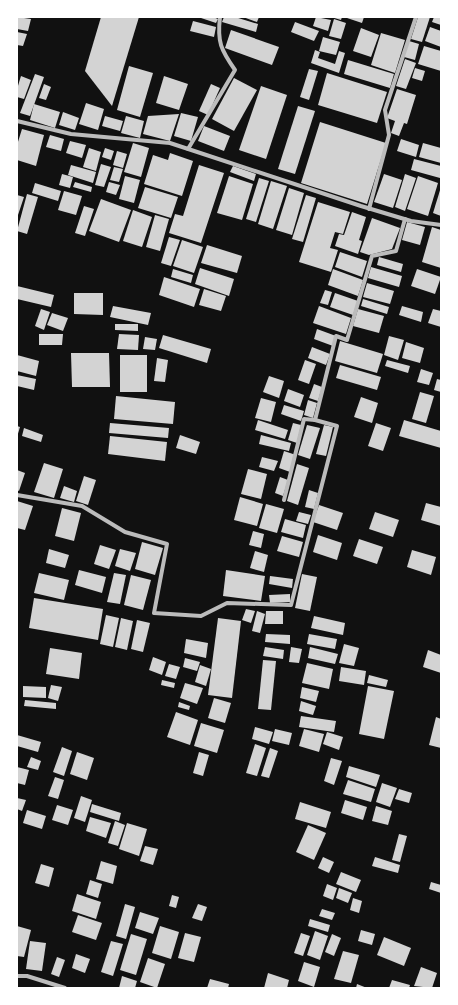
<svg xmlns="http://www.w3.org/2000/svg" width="458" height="1005" font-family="'Archivo Narrow',sans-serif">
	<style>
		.building { fill: #d3d3d3 }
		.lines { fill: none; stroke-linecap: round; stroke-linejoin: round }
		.minor { stroke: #bcbcbc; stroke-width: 4 }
	</style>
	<rect width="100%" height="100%" fill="#111"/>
	<!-- building -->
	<g class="building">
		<path d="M17,17L31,19L28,31L17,29Z"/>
		<path d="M101,17H139L112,106L85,71Z"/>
		<path d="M198,17H213L218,19L216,23Z"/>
		<path d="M224,17H235L258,24L256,32L222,22Z"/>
		<path d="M243,17H259L257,22Z"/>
		<path d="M316,17L331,20L328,31L313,26Z"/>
		<path d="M331,17H342L341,20Z"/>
		<path d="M344,17H364L362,23Z"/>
		<path d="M418,17H430L422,42L411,39Z"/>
		<path d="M434,17H441V25L432,22Z"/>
		<path d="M334,19L346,23L341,39L329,36Z"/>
		<path d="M193,21L216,27L214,37L190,31Z"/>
		<path d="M295,22L319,31L314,41L291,32Z"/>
		<path d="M430,27L441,31V47L425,41Z"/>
		<path d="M361,28L379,35L371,57L353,51Z"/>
		<path d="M231,30L279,47L272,65L225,48Z"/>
		<path d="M17,32L27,34L23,46L17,45Z"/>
		<path d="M381,33L405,40L395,73L371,65Z"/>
		<path d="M323,37L340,42L336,55L319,51Z"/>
		<path d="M409,41L419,44L415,60L404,57Z"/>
		<path d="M424,46L441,51V71L418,64Z"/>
		<path d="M315,50L320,52L318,58L335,64L339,51L345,53L339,73L311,63Z"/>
		<path d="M405,59L416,63L406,89L396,86Z"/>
		<path d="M348,60L394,74L390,88L344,74Z"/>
		<path d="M129,66L153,73L140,117L117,110Z"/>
		<path d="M415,68L425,71L422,81L412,78Z"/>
		<path d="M309,69L318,71L309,100L300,97Z"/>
		<path d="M327,73L387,92L377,123L318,105Z"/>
		<path d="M35,74L44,77L30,116L20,113Z"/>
		<path d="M21,76L31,80L24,99L17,97V89Z"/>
		<path d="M164,76L188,84L179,110L156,103Z"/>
		<path d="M234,78L257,90L234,131L212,119Z"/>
		<path d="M44,84L51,87L46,100L39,98Z"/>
		<path d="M211,84L220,88L208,115L199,111Z"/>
		<path d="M261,86L287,95L266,159L239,150Z"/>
		<path d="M397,89L416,95L407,124L404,123L399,136L391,133L395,121L387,118Z"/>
		<path d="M86,103L104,109L98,130L79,124Z"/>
		<path d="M34,104L60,112L55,128L30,120Z"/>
		<path d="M298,106L315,111L295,174L278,169Z"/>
		<path d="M63,112L79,118L75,130L59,125Z"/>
		<path d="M181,113L198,117L191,141L174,136Z"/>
		<path d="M179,114L170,141L143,134L148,116Z"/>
		<path d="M105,116L123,121L120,131L102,126Z"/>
		<path d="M126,116L144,121L140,138L121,133Z"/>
		<path d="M320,122L386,143L367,204L301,183Z"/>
		<path d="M204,126L230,136L224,151L198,141Z"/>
		<path d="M22,129L44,135L36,166L17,160V145Z"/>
		<path d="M50,135L64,139L61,151L46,147Z"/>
		<path d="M401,139L419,145L416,157L397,151Z"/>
		<path d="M70,141L86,145L82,158L66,153Z"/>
		<path d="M133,143L149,148L141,177L124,172Z"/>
		<path d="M423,143L441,148V163L419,157Z"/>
		<path d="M89,148L101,152L96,171L83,167Z"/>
		<path d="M105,148L114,151L111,160L102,157Z"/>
		<path d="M117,151L127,154L123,168L113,165Z"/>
		<path d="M170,153L193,161L182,196L144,184L153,155L168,160Z"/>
		<path d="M414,159L441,166L440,178L411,170Z"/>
		<path d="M101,164L111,167L104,187L95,185Z"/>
		<path d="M71,165L96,172L93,183L68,175Z"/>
		<path d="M199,165L224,173L201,243L169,233L175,214L183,216Z"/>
		<path d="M233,166L256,174L254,181L230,172Z"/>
		<path d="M114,167L123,169L119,182L110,180Z"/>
		<path d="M62,174L73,177L70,188L59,185Z"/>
		<path d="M384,174L402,180L393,208L374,202Z"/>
		<path d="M405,174L416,178L405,211L395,207Z"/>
		<path d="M125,176L140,180L134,203L119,199Z"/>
		<path d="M229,176L253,184L242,220L217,213Z"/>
		<path d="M418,176L438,183L428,216L407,209Z"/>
		<path d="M259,178L269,181L256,222L246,219Z"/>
		<path d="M271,181L287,186L273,229L258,224Z"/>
		<path d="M75,182L92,187L91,192L73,187Z"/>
		<path d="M109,182L120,185L116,195L106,192Z"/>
		<path d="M35,183L61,191L58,201L32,193Z"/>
		<path d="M145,187L178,197L171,218L138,208Z"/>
		<path d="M441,187V216L433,213Z"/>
		<path d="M289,188L304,193L292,235L276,230Z"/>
		<path d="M64,191L82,196L76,215L58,210Z"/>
		<path d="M27,194L38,197L27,234L17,231Z"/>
		<path d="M17,195L24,197L17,218Z"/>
		<path d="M306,195L316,198L303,242L292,239Z"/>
		<path d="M101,199L131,210L119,242L89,231Z"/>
		<path d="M318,202L350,212L343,234L335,232L330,248L338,250L331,272L299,262Z"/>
		<path d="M84,206L94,209L85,236L75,233Z"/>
		<path d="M133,210L152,217L142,247L123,241Z"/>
		<path d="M352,212L366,217L359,240L362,241L358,254L335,246L339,234L344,235Z"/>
		<path d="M155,215L169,219L160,251L146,247Z"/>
		<path d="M372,218L400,228L392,249L369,255L360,252Z"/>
		<path d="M407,222L425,227L420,245L402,240Z"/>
		<path d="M432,227L441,230V268L422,262Z"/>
		<path d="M169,237L180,240L171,266L161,263Z"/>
		<path d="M182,240L203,247L194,273L173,266Z"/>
		<path d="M207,245L242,256L237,273L201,263Z"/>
		<path d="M340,252L367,261L362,277L335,267Z"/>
		<path d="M379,257L403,264L401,272L377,265Z"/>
		<path d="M371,267L402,276L399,287L368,278Z"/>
		<path d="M200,268L234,279L229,296L195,284Z"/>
		<path d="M173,269L193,275L191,283L171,277Z"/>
		<path d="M333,269L363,280L358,296L328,285Z"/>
		<path d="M417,269L441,277L435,294L411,286Z"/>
		<path d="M164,277L200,289L194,307L159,295Z"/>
		<path d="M367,283L394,291L390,304L363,297Z"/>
		<path d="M17,286L54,295L51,307L17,299Z"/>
		<path d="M204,289L226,296L221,311L199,305Z"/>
		<path d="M325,290L332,292L328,305L320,303Z"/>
		<path d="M74,293H103V315L74,314Z"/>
		<path d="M335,293L358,301L353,315L330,307Z"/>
		<path d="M363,299L389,307L387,314L361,306Z"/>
		<path d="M113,306L151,313L148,325L110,317Z"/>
		<path d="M319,306L351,318L346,334L313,323Z"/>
		<path d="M402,306L423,312L421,322L399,315Z"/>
		<path d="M41,309L50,312L44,330L35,326Z"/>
		<path d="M358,309L384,316L379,333L353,326Z"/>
		<path d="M433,309L441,311V327L428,323Z"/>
		<path d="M52,313L68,318L63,331L47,325Z"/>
		<path d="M115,324H138V331L115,330Z"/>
		<path d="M317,329L336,336L333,346L314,339Z"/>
		<path d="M39,334H63L62,345H39Z"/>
		<path d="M119,334L139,335L138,350L117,349Z"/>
		<path d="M163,335L211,349L207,363L159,348Z"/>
		<path d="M389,336L404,340L398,360L384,355Z"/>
		<path d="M145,337L157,339L155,350L143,349Z"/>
		<path d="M340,341L383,354L377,373L335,361Z"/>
		<path d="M406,342L424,348L420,363L402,358Z"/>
		<path d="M312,347L330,354L326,365L308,358Z"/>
		<path d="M71,353H109L110,387H72Z"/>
		<path d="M17,355L39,361L36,376L17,371Z"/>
		<rect x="120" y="355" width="27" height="37"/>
		<path d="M157,358L168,360L165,382L154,381Z"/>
		<path d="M305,360L316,364L309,384L298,380Z"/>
		<path d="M387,360L410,366L408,373L385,366Z"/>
		<path d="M340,365L381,377L377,390L336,378Z"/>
		<path d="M421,369L433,373L429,385L417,382Z"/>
		<path d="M17,375L36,379L34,390L17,386Z"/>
		<path d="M269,376L284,381L279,398L263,392Z"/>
		<path d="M437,379L441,380V392L434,390Z"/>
		<path d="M314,384L322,387L318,401L309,398Z"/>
		<path d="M288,389L304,395L300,407L284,401Z"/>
		<path d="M420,392L434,396L426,423L412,419Z"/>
		<path d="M116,396L175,402L173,424L114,419Z"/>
		<path d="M361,397L378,403L372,423L354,417Z"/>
		<path d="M261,398L276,402L271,422L255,418Z"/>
		<path d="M308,400L317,403L313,418L304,415Z"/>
		<path d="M284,405L304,411L301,421L281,414Z"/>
		<path d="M258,420L288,430L285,439L255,430Z"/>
		<path d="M404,420L441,431V448L399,436Z"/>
		<path d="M110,423L169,428L168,438L109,433Z"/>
		<path d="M293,423L301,425L297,443L288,440Z"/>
		<path d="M376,423L391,428L383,451L368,446Z"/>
		<path d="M307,425L320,428L310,459L298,455Z"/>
		<path d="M324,425L333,427L326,456L316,454Z"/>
		<path d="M17,426L20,427L17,437Z"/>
		<path d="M24,428L43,435L41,442L22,436Z"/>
		<path d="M180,435L200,442L196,454L176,448Z"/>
		<path d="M261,435L291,443L289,451L259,444Z"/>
		<path d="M110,436L167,442L165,461L108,454Z"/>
		<path d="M284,451L296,455L290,472L279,468Z"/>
		<path d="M262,457L278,461L274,471L259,467Z"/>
		<path d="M44,463L63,469L54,498L34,492Z"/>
		<path d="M297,464L309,468L298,505L287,501Z"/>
		<path d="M248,469L267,474L261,499L241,494Z"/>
		<path d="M17,470L25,473L19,491L17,490Z"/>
		<path d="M84,476L96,480L88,505L76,501Z"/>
		<path d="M280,477L288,480L283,496L275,493Z"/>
		<path d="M64,486L77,491L74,502L60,498Z"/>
		<path d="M309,490L318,493L314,509L305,507Z"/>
		<path d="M240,497L263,504L257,526L234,520Z"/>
		<path d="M17,501L33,506L25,530L17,528Z"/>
		<path d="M426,503L441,507V526L421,520Z"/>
		<path d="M266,504L284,509L277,533L259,528Z"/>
		<path d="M319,505L343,513L337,530L313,522Z"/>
		<path d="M62,508L81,513L74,541L55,536Z"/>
		<path d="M299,512L311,515L308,524L296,521Z"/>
		<path d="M375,512L399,520L393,537L369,529Z"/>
		<path d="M285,519L306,525L303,538L281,532Z"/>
		<path d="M253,531L264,534L261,548L249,545Z"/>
		<path d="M318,535L342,543L337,560L313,552Z"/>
		<path d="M282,536L303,542L299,557L277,551Z"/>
		<path d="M359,539L383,547L377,564L353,556Z"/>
		<path d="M142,542L163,548L155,575L135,569Z"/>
		<path d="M100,545L116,550L109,569L94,564Z"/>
		<path d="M49,549L69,555L65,568L46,563Z"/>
		<path d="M120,549L136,553L130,571L115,566Z"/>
		<path d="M412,550L436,557L431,575L407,567Z"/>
		<path d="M255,551L268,555L264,572L250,568Z"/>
		<path d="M79,570L106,577L102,593L75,585Z"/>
		<path d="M226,570L265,576L261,601L223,596Z"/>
		<path d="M39,573L69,580L64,600L34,593Z"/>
		<path d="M114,573L126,575L120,604L107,602Z"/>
		<path d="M302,574L317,577L310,611L295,608Z"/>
		<path d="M131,575L151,580L143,610L124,605Z"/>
		<path d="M270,576L293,579L292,588L269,584Z"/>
		<path d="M290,594V602L270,603L269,595Z"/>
		<path d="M34,598L103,609L98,640L29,628Z"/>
		<path d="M246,609L255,611L251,623L242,620Z"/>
		<path d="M257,611L265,614L260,633L252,631Z"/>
		<path d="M266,611H283V624H265Z"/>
		<path d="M106,615L119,618L113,647L100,644Z"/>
		<path d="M314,616L345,623L343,635L311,628Z"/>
		<path d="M121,618L133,621L127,650L115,647Z"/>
		<path d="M218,618L241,621L232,698L208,695Z"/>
		<path d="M137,620L150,623L143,652L131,649Z"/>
		<path d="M266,634L290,635V644L265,642Z"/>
		<path d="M309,634L337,639L335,649L307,644Z"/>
		<path d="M186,639L208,643L206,658L184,653Z"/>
		<path d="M344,644L359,648L354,666L339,663Z"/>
		<path d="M265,647L284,650L283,659L263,656Z"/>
		<path d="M291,647L302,649L299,663L289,662Z"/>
		<path d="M310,647L338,654L335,664L308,658Z"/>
		<path d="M50,648L82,653L79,679L46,674Z"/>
		<path d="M428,650L441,655V673L423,667Z"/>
		<path d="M153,657L166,662L162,675L149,670Z"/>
		<path d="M185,658L200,662L197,671L183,667Z"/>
		<path d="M263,660L276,661L271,710L258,709Z"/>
		<path d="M307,663L333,669L329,689L302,683Z"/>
		<path d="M169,664L180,667L176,679L165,676Z"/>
		<path d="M200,665L211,669L206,686L195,682Z"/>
		<path d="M341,667L366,671L364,685L339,681Z"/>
		<path d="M369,675L388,680L386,687L367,683Z"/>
		<path d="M162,680L175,683L174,688L161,685Z"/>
		<path d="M185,683L203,688L197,704L180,698Z"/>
		<path d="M51,685L62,687L58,701L48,698Z"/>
		<path d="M23,686L46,687V698L23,697Z"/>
		<path d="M368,686L394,691L384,739L359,734Z"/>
		<path d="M302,687L319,691L316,702L300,698Z"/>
		<path d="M214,698L231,703L225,723L208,718Z"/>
		<path d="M25,700L56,703V709L24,706Z"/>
		<path d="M301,701L316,706L313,715L299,711Z"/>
		<path d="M179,702L190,706L189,710L178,707Z"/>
		<path d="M176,712L198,720L190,745L167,737Z"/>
		<path d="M301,716L336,721L334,732L299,727Z"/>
		<path d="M436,717L441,719V748L429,745Z"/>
		<path d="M201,723L224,730L217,753L194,746Z"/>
		<path d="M255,727L273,732L269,744L252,739Z"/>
		<path d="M275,729L292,733L289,745L272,741Z"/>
		<path d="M304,729L324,734L319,752L299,746Z"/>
		<path d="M327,732L343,737L339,750L323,744Z"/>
		<path d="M17,735L41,742L38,752L17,746Z"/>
		<path d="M255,744L266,748L257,776L246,773Z"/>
		<path d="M62,747L72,751L64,776L53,772Z"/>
		<path d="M270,748L278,751L269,778L261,776Z"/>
		<path d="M77,752L94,758L87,780L70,774Z"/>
		<path d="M199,752L209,755L203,776L193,773Z"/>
		<path d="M31,757L41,761L38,770L27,767Z"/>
		<path d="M331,758L342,761L334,785L324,781Z"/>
		<path d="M349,766L380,775L376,787L346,777Z"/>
		<path d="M17,767L29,770L25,785L17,783Z"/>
		<path d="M55,777L64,780L58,799L48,796Z"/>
		<path d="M348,780L375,789L371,802L343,794Z"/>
		<path d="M382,783L397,788L390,807L376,802Z"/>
		<path d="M399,789L412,793L409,803L395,799Z"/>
		<path d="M81,796L92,800L85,822L74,818Z"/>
		<path d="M17,798L26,800L22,811L17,809Z"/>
		<path d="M345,800L367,807L363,820L341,813Z"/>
		<path d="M300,802L331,812L326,828L295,819Z"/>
		<path d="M92,804L121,813L119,821L90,812Z"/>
		<path d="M57,805L73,810L68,825L52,820Z"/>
		<path d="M376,806L392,811L388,825L372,821Z"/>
		<path d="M27,810L46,816L42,829L23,823Z"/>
		<path d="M90,817L111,823L106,838L86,831Z"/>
		<path d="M115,821L125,825L118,846L108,843Z"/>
		<path d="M127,823L147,829L139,856L119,849Z"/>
		<path d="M308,825L326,833L314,860L296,852Z"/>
		<path d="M399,834L407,836L400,862L392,860Z"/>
		<path d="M145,846L158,849L153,865L140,861Z"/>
		<path d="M323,857L334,862L329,873L318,868Z"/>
		<path d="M375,857L400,865L398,873L372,866Z"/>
		<path d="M101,861L117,866L113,884L96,879Z"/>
		<path d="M41,864L54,868L49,887L35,883Z"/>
		<path d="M341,872L361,880L356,892L336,884Z"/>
		<path d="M90,880L102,884L98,898L86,894Z"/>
		<path d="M431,882L441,885V893L429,889Z"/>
		<path d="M327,884L337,888L333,900L323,896Z"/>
		<path d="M339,888L352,893L348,903L336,898Z"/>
		<path d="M77,894L101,902L96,919L72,911Z"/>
		<path d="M172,895L179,897L176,908L169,906Z"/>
		<path d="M353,898L362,901L359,913L350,910Z"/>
		<path d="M125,904L135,907L126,939L116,936Z"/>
		<path d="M198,904L207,907L202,921L192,918Z"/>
		<path d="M322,909L335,913L332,920L319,916Z"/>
		<path d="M140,912L159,918L153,934L135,928Z"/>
		<path d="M78,915L102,923L96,940L72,932Z"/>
		<path d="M310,919L330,925L328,932L308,926Z"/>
		<path d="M17,926L31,930L24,957L17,956Z"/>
		<path d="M160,926L179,932L171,959L152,953Z"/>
		<path d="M361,930L375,934L372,945L358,941Z"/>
		<path d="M315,931L328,936L320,960L307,955Z"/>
		<path d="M185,933L201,937L194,962L178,958Z"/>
		<path d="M301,933L310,936L303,956L294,953Z"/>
		<path d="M131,934L147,939L136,975L120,970Z"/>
		<path d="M332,934L341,938L334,956L325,952Z"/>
		<path d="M384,937L411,948L404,966L377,955Z"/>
		<path d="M30,941L46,943L42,971L26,969Z"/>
		<path d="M111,941L123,944L113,976L101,972Z"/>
		<path d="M343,951L359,955L351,983L334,979Z"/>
		<path d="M76,954L90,959L85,973L72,968Z"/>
		<path d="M57,957L65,960L59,977L51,974Z"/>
		<path d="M148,958L165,964L157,988L140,982Z"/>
		<path d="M304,962L320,967L314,987L298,981Z"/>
		<path d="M421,967L437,973L432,988L414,986Z"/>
		<path d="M268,973L289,980L287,988H264Z"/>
		<path d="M122,976L137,981L135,988H119Z"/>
		<path d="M210,979L229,984L228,988H207Z"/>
		<path d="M392,980L410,985L409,988H389Z"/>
		<path d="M357,984L367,988H356Z"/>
	</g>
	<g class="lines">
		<!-- minor -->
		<g class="minor">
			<path d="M17,121L71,134L170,143L361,206L411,221L441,225"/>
			<path d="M188,149L235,70C221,50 217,42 220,17"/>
			<path d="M369,209L389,135L385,110L416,17"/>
			<path d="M17,495L82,506L125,532L167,544L154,613L201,616L227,603L291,605L337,426L315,420"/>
			<path d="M284,500L304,419L315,420L336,336L347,340L372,256L396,251L405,219"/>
			<path d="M17,976H27L65,988"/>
		</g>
	</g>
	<!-- border -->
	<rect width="458" height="1005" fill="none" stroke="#ffffff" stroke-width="36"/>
</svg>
